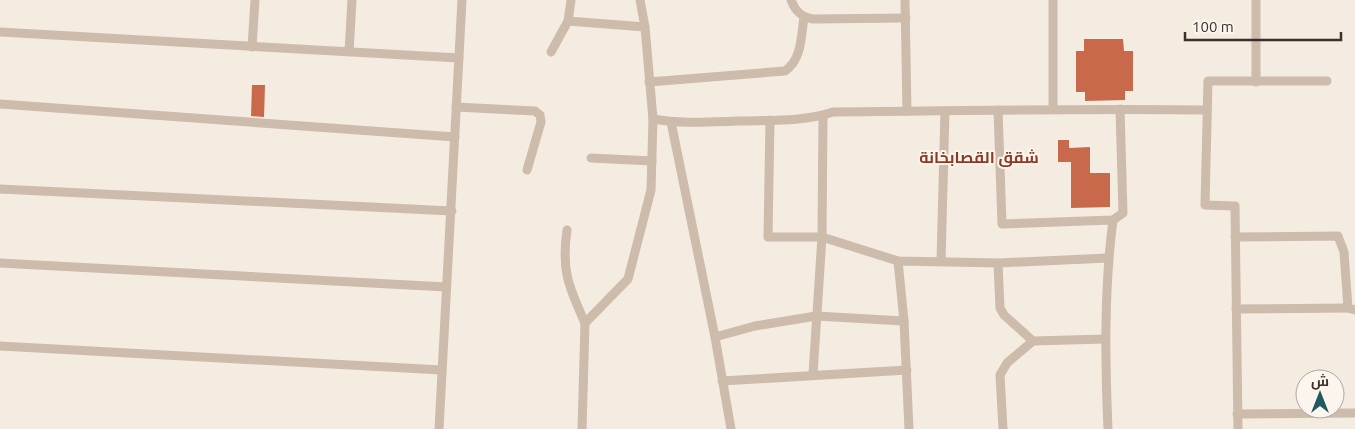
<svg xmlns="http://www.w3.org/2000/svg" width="1355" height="429" font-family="Ubuntu,Cairo,sans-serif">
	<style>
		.building { fill: #c8694b }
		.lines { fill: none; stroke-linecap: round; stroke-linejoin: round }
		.street { stroke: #cdbbac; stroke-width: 9 }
		.labels { text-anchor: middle; stroke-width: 4; stroke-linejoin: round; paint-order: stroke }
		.neighbourhood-label { font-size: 16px; font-weight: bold; fill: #8c3b22; stroke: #fbf5ee }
	</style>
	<rect width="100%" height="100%" fill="#f4ebe1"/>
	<!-- building -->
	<g class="building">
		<path d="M1084,39H1123L1124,51H1133V91H1125V100L1085,101V92H1076V51H1084Z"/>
		<path d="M252,85H265L264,117L251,116Z"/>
		<path d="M1058,140H1069V148L1090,147V173H1110V207L1071,208V162H1058Z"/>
	</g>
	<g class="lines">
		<!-- street -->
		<g class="street">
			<path d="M791,0C795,11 801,17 813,19L906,18"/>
			<path d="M905,0L907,111"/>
			<path d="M1256,0V82"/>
			<path d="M568,21L645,27"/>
			<path d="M0,32L459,58"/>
			<path d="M252,47L255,0"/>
			<path d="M349,52L352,0"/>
			<path d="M551,52L568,21L571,0"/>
			<path d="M649,82L785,71C802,59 801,37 804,17"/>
			<path d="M0,104L455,137"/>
			<path d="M456,107L535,111L540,115L541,122L527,170"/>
			<path d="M1053,109V0"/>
			<path d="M998,110L1002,224L1113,220L1123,213L1120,109"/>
			<path d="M653,119C681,124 709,122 738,121C768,120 804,122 833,112C958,111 1083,108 1207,110"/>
			<path d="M770,120L768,237H822L898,261L998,263L1108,258"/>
			<path d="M671,122L715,337L731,429"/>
			<path d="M591,158L652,161"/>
			<path d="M0,189L452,211"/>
			<path d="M567,230C561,271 569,287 585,323"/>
			<path d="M1235,237L1338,236L1344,252L1348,308L1355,310"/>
			<path d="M898,261L904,321L909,429"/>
			<path d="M941,261L945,111"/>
			<path d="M0,263L446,287"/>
			<path d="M998,263L1000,308L1004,315L1033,341"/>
			<path d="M1236,309L1348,308"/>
			<path d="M715,337L755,326L816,316L904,321"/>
			<path d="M0,346L441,370"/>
			<path d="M813,374L822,237L823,116"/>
			<path d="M722,381L907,370"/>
			<path d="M1237,414L1355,413"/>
			<path d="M439,429L462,0"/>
			<path d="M582,429L585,323L628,279L651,190L653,119L645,27L640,0"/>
			<path d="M1003,429L1000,375L1007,363L1033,341L1105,339"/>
			<path d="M1108,429C1105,359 1104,290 1113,220"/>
			<path d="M1238,429L1235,206L1205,205L1208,81H1327"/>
		</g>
	</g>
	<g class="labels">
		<!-- neighbourhood labels -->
		<g class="neighbourhood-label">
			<text x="979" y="163">شقق القصابخانة</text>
		</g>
	</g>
	<!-- north arrow -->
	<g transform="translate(1320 394)"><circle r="24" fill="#fbf5ee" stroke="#aea6a0"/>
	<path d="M0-4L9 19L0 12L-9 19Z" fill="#1f5a5e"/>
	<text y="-8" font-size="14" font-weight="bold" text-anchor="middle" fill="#3b302b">ش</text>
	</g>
	<!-- scale -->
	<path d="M1185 32v8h156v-8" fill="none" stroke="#3b302b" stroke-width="2.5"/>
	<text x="1192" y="32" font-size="15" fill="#3b302b" stroke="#fbf5ee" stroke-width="4" paint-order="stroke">100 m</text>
</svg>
